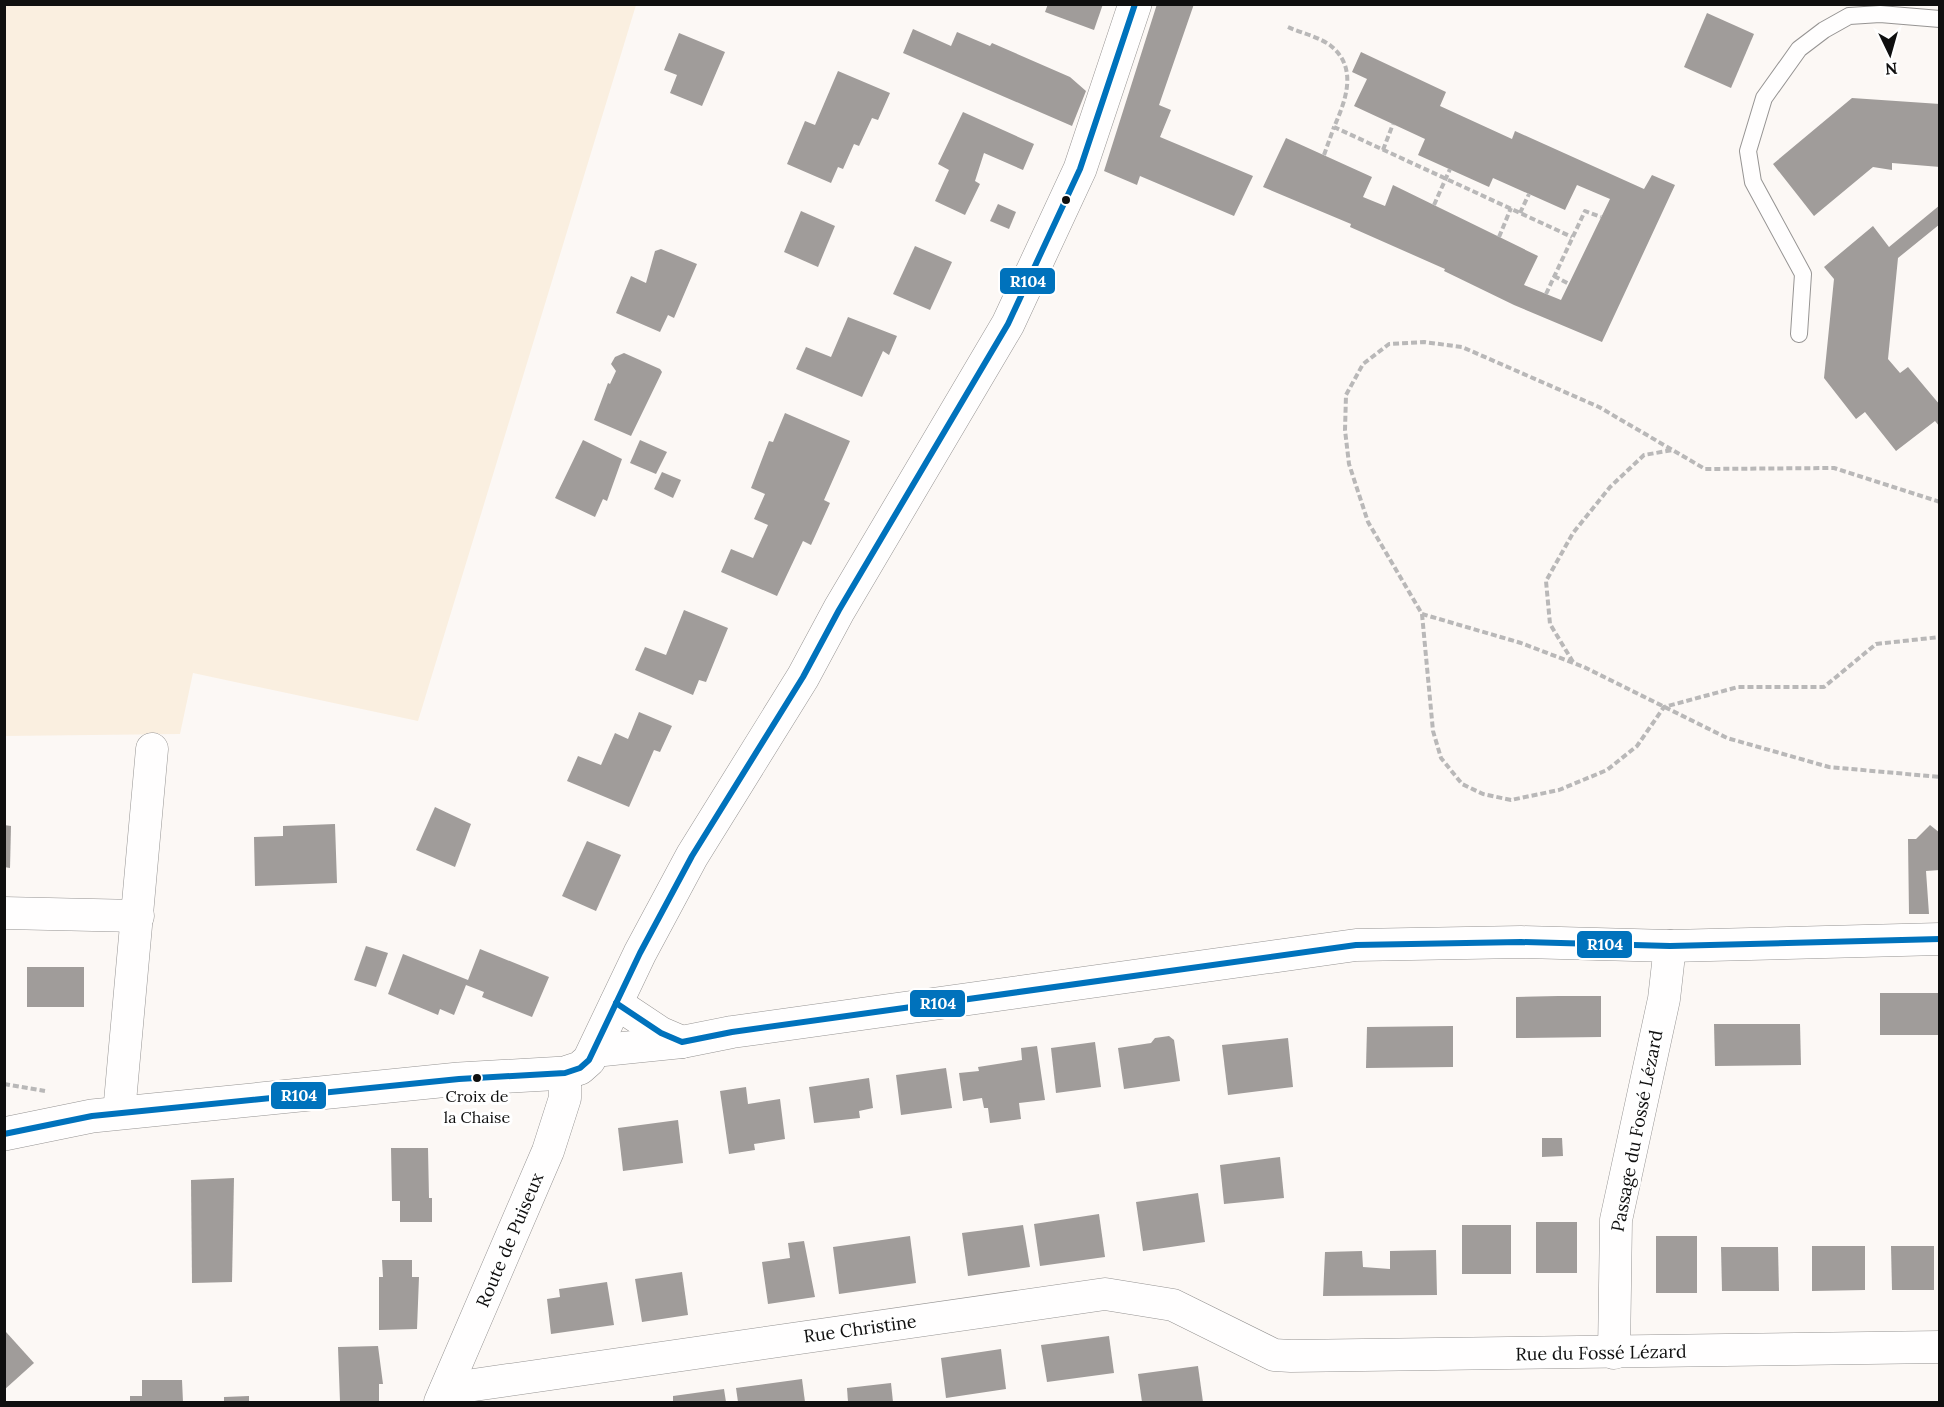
<svg xmlns="http://www.w3.org/2000/svg" width="1944" height="1407" font-family="Lora,serif">
	<style>
		.farmland { fill: #faefe0 }
		.building { fill: #a09c9a }
		.lines { fill: none; stroke-linecap: round; stroke-linejoin: round }
		.service-casing { stroke: #969493; stroke-width: 18 }
		.minor-casing { stroke: #969493; stroke-width: 33 }
		.tertiary-casing { stroke: #969493; stroke-width: 34 }
		.path { stroke: #b9b8b8; stroke-width: 4; stroke-dasharray: 6 3; stroke-linecap: butt }
		.service { stroke: #fffefe; stroke-width: 16 }
		.minor { stroke: #fffefe; stroke-width: 32 }
		.tertiary { stroke: #fffefe; stroke-width: 33 }
		.bus-1-casing { stroke: #fff; stroke-width: 10 }
		.bus-1 { stroke: #0072bc; stroke-width: 6 }
		.bus-dot { fill: #0f0f0f; stroke: #fff; stroke-width: 2 }
		.labels { text-anchor: middle; stroke-width: 6; stroke-linejoin: round; paint-order: stroke }
		.bus-label { font-size: 16px; fill: #0f0f0f; stroke: #fff }
		.street-label { font-size: 18px; fill: #0f0f0f; stroke: #fff }
		.line-badge { stroke: #fff; stroke-width: 2 }
		.badge-label { font-size: 16px; text-anchor: middle; font-weight: bold; fill: #fff }
	</style>
	<rect width="100%" height="100%" fill="#fcf8f5"/>
	<!-- farmland -->
	<path class="farmland" d="M4,5H636L418,721L193,673L180,734L5,736Z"/>
	<!-- building -->
	<g class="building">
		<path d="M1048,4H1103L1094,30L1045,12Z"/>
		<path d="M1157,4H1194L1159,105L1171,110L1160,137L1253,176L1234,216L1140,176L1137,185L1104,171Z"/>
		<path d="M1707,13L1754,34L1731,88L1684,67Z"/>
		<path d="M913,29L951,46L957,32L990,46L992,43L1070,77L1086,91L1072,126L903,53Z"/>
		<path d="M679,33L725,52L702,106L670,93L677,75L664,70Z"/>
		<path d="M1361,52L1446,92L1440,106L1512,139L1515,131L1644,189L1652,175L1675,185L1602,342L1514,305L1444,271L1445,269L1350,227L1351,224L1263,187L1286,138L1372,177L1363,197L1385,206L1393,185L1538,256L1524,285L1561,300L1610,199L1577,185L1565,210L1493,178L1489,187L1418,155L1425,139L1354,106L1367,79L1352,72Z"/>
		<path d="M838,71L890,93L878,120L872,118L859,146L854,144L843,169L838,167L831,183L787,164L805,121L815,125Z"/>
		<path d="M1852,98L1940,104V167L1892,163V170L1873,167L1814,216L1773,164Z"/>
		<path d="M963,112L1034,144L1023,170L984,153L975,181L980,184L965,215L935,201L949,170L938,164Z"/>
		<path d="M998,204L1016,212L1009,229L990,221Z"/>
		<path d="M1940,205V224L1898,258L1888,359L1900,373L1908,367L1940,405V427L1935,421L1896,451L1865,412L1856,419L1824,378L1834,279L1824,267L1873,226L1889,247Z"/>
		<path d="M801,211L835,226L818,267L784,252Z"/>
		<path d="M915,246L952,262L930,310L893,294Z"/>
		<path d="M661,249L697,264L674,318L668,315L660,332L616,313L631,276L646,283L655,251Z"/>
		<path d="M848,317L897,336L889,355L883,351L862,397L796,369L806,347L831,357Z"/>
		<path d="M624,353L660,369L662,372L631,436L594,420L608,383L610,384L616,371L611,364L615,357Z"/>
		<path d="M785,413L850,441L824,500L830,503L811,545L803,541L777,596L721,572L731,549L753,558L768,525L754,519L765,494L751,488L769,441L773,442Z"/>
		<path d="M583,440L622,459L607,501L603,499L595,517L555,498Z"/>
		<path d="M640,440L667,452L656,474L630,463Z"/>
		<path d="M662,472L681,480L673,498L654,489Z"/>
		<path d="M684,610L728,628L706,682L699,680L693,695L635,670L645,647L666,655Z"/>
		<path d="M639,712L672,726L660,752L654,750L629,807L567,781L578,756L601,765L615,733L628,739Z"/>
		<path d="M435,807L471,824L455,867L416,850Z"/>
		<path d="M335,824L337,883L255,886L254,837L283,836V826Z"/>
		<path d="M4,825L11,826L10,868L4,867Z"/>
		<path d="M1930,825L1940,833V870L1926,871L1929,914H1909L1908,839H1916Z"/>
		<path d="M587,841L621,855L596,911L562,896Z"/>
		<path d="M366,946L388,953L376,987L354,980Z"/>
		<path d="M480,949L549,977L532,1017L482,997L484,992L466,985L454,1015L440,1009L438,1015L388,994L403,954L468,980Z"/>
		<rect x="27" y="967" width="57" height="40"/>
		<rect x="1880" y="993" width="60" height="42"/>
		<path d="M1558,996H1601V1037L1516,1038V997Z"/>
		<path d="M1714,1024H1800L1801,1065L1715,1066Z"/>
		<path d="M1453,1026V1067L1366,1068L1367,1027Z"/>
		<path d="M1169,1036L1174,1040L1180,1081L1124,1089L1118,1048L1151,1043L1155,1038Z"/>
		<path d="M1288,1038L1293,1087L1228,1095L1222,1045Z"/>
		<path d="M1095,1042L1101,1087L1056,1093L1051,1048Z"/>
		<path d="M1037,1046L1045,1100L1019,1103L1021,1119L990,1123L988,1108H984L982,1098L963,1101L959,1073L979,1071L978,1067L1022,1060L1021,1048Z"/>
		<path d="M946,1068L952,1108L901,1115L896,1075Z"/>
		<path d="M869,1078L873,1108L859,1111L860,1118L814,1123L809,1087Z"/>
		<path d="M746,1087L748,1104L780,1099L785,1139L754,1144L755,1150L729,1154L720,1091Z"/>
		<path d="M678,1120L683,1163L623,1171L618,1128Z"/>
		<path d="M1542,1138H1562L1563,1156L1542,1157Z"/>
		<path d="M391,1148H428L429,1198H432V1222H400V1201H392Z"/>
		<path d="M1280,1157L1284,1198L1224,1204L1220,1165Z"/>
		<path d="M234,1178L232,1282L192,1283L191,1180Z"/>
		<path d="M1198,1193L1205,1242L1143,1251L1136,1202Z"/>
		<path d="M1099,1214L1105,1257L1040,1266L1034,1224Z"/>
		<rect x="1536" y="1222" width="41" height="51"/>
		<path d="M1023,1225L1030,1267L968,1276L962,1233Z"/>
		<rect x="1462" y="1225" width="49" height="49"/>
		<path d="M910,1236L916,1283L839,1294L833,1247Z"/>
		<rect x="1656" y="1236" width="41" height="57"/>
		<path d="M804,1241L815,1297L768,1304L762,1262L790,1258L788,1243Z"/>
		<path d="M1812,1246H1865V1290L1812,1291Z"/>
		<path d="M1891,1246H1934V1290H1892Z"/>
		<path d="M1721,1247H1778L1779,1291H1722Z"/>
		<path d="M1436,1250L1437,1295L1323,1296L1325,1252L1362,1251L1363,1267L1390,1269V1251Z"/>
		<path d="M382,1260H412V1277H419L417,1329L379,1330V1277H383Z"/>
		<path d="M682,1272L688,1315L642,1322L635,1279Z"/>
		<path d="M607,1282L614,1325L551,1334L547,1299L560,1297L559,1289Z"/>
		<path d="M6,1332L34,1363L4,1390V1333Z"/>
		<path d="M1109,1336L1114,1373L1047,1382L1041,1345Z"/>
		<path d="M378,1346L383,1384H379V1402H340L338,1347Z"/>
		<path d="M1001,1349L1006,1389L946,1398L941,1358Z"/>
		<path d="M1198,1366L1203,1402H1142L1138,1374Z"/>
		<path d="M802,1379L805,1402H738L736,1388Z"/>
		<path d="M142,1380H182L183,1402H130V1396H142Z"/>
		<path d="M891,1383L893,1402H848L847,1388Z"/>
		<path d="M724,1389L726,1402H673V1396Z"/>
		<path d="M249,1396V1402H224V1397Z"/>
	</g>
	<g class="lines">
		<defs>
			<path id="service" d="M1799,334L1803,274L1753,182L1748,151L1764,98L1799,49L1824,30L1849,16L1880,14L1940,19"/>
			<g id="minor">
				<path d="M4,913L138,916"/>
				<path d="M616,1003L661,1033L682,1042"/>
				<path d="M594,1051L682,1042L732,1032L1356,945L1521,942L1670,946L1940,939"/>
				<path d="M119,1113L152,749"/>
				<path d="M1614,1353L1616,1220L1664,999L1670,946"/>
				<path d="M446,1389L1105,1294L1173,1305L1274,1355L1291,1356L1940,1347"/>
				<path d="M440,1402L548,1151L565,1098V1073"/>
			</g>
			<path id="tertiary" d="M4,1134L92,1116L459,1079L565,1073L580,1068L589,1060L640,953L692,856L803,677L839,610L1008,324L1080,169L1135,4"/>
		</defs>
		<!-- service casing -->
		<use href="#service" class="service-casing"/>
		<!-- minor casing -->
		<use href="#minor" class="minor-casing"/>
		<!-- tertiary casing -->
		<use href="#tertiary" class="tertiary-casing"/>
		<!-- path -->
		<g class="path">
			<path d="M1288,27C1301,33 1320,37 1331,46C1358,68 1346,100 1334,127L1572,237"/>
			<path d="M1383,150L1393,124"/>
			<path d="M1324,155L1334,127"/>
			<path d="M1434,205L1450,169"/>
			<path d="M1520,213L1529,194"/>
			<path d="M1499,237L1511,208"/>
			<path d="M1554,276L1569,284"/>
			<path d="M1546,294L1585,211L1601,217"/>
			<path d="M1940,502L1834,468L1705,469L1599,407L1462,347L1424,342L1389,344L1363,364L1346,395L1345,430L1349,464L1368,522L1422,614L1521,643L1584,667L1727,738L1829,767L1940,777"/>
			<path d="M1422,614L1433,731L1441,758L1462,784L1483,794L1511,800L1559,790L1607,770L1637,746L1664,707L1738,687H1824L1876,644L1940,637"/>
			<path d="M1573,662L1550,624L1546,581L1573,533L1610,487L1644,455L1673,450"/>
			<path d="M4,1084L45,1091"/>
		</g>
		<!-- service -->
		<use href="#service" class="service"/>
		<!-- minor -->
		<use href="#minor" class="minor"/>
		<!-- tertiary -->
		<use href="#tertiary" class="tertiary"/>
		<defs>
			<g id="bus-1">
				<path d="M616,1003L661,1033L682,1042L732,1032L1356,945L1521,942L1670,946L1940,939"/>
				<path d="M4,1134L92,1116L459,1079L565,1073L580,1068L589,1060L640,953L692,856L803,677L839,610L1008,324L1080,169L1135,4"/>
			</g>
		</defs>
		<!-- bus-1 casing -->
		<use href="#bus-1" class="bus-1-casing"/>
		<!-- bus-1 -->
		<use href="#bus-1" class="bus-1"/>
	</g>
	<!-- markers -->
	<g class="bus-dot">
		<circle cx="1066" cy="200" r="5"/>
		<circle cx="477" cy="1078" r="5"/>
	</g>
	<g class="labels">
		<!-- bus labels -->
		<g class="bus-label">
			<text x="477" y="1102">Croix de<tspan x="477" dy="21">la Chaise</tspan></text>
		</g>
		<!-- street labels -->
		<g class="street-label">
			<text transform="translate(1637 1131) rotate(-79)" y="6">Passage du Fossé Lézard</text>
			<text transform="translate(510 1240) rotate(-67)" y="6">Route de Puiseux</text>
			<text transform="translate(860 1329) rotate(-8)" y="6">Rue Christine</text>
			<text transform="translate(1601 1353) rotate(-1)" y="6">Rue du Fossé Lézard</text>
		</g>
	</g>
	<g class="line-badge">
		<rect x="999" y="267" width="57" height="28" rx="6" fill="#0072bc"/>
		<rect x="1576" y="930" width="57" height="29" rx="6" fill="#0072bc"/>
		<rect x="909" y="989" width="57" height="29" rx="6" fill="#0072bc"/>
		<rect x="270" y="1081" width="57" height="29" rx="6" fill="#0072bc"/>
	</g>
	<g class="badge-label">
		<text x="1028" y="287">R104</text>
		<text x="1605" y="950">R104</text>
		<text x="938" y="1009">R104</text>
		<text x="299" y="1101">R104</text>
	</g>
	<!-- border -->
	<rect width="1944" height="1407" fill="none" stroke="#0f0f0f" stroke-width="12"/>
	<!-- north arrow -->
	<g transform="translate(1890 54) rotate(175)" stroke="#ffffff" stroke-width="4.5" paint-order="stroke">
	<path d="M0-4.5L10 22L0 15L-10 22Z" fill="#0f0f0f"/>
	<text y="-9" font-size="16" font-weight="bold" text-anchor="middle" fill="#0f0f0f">N</text>
	</g>
</svg>
